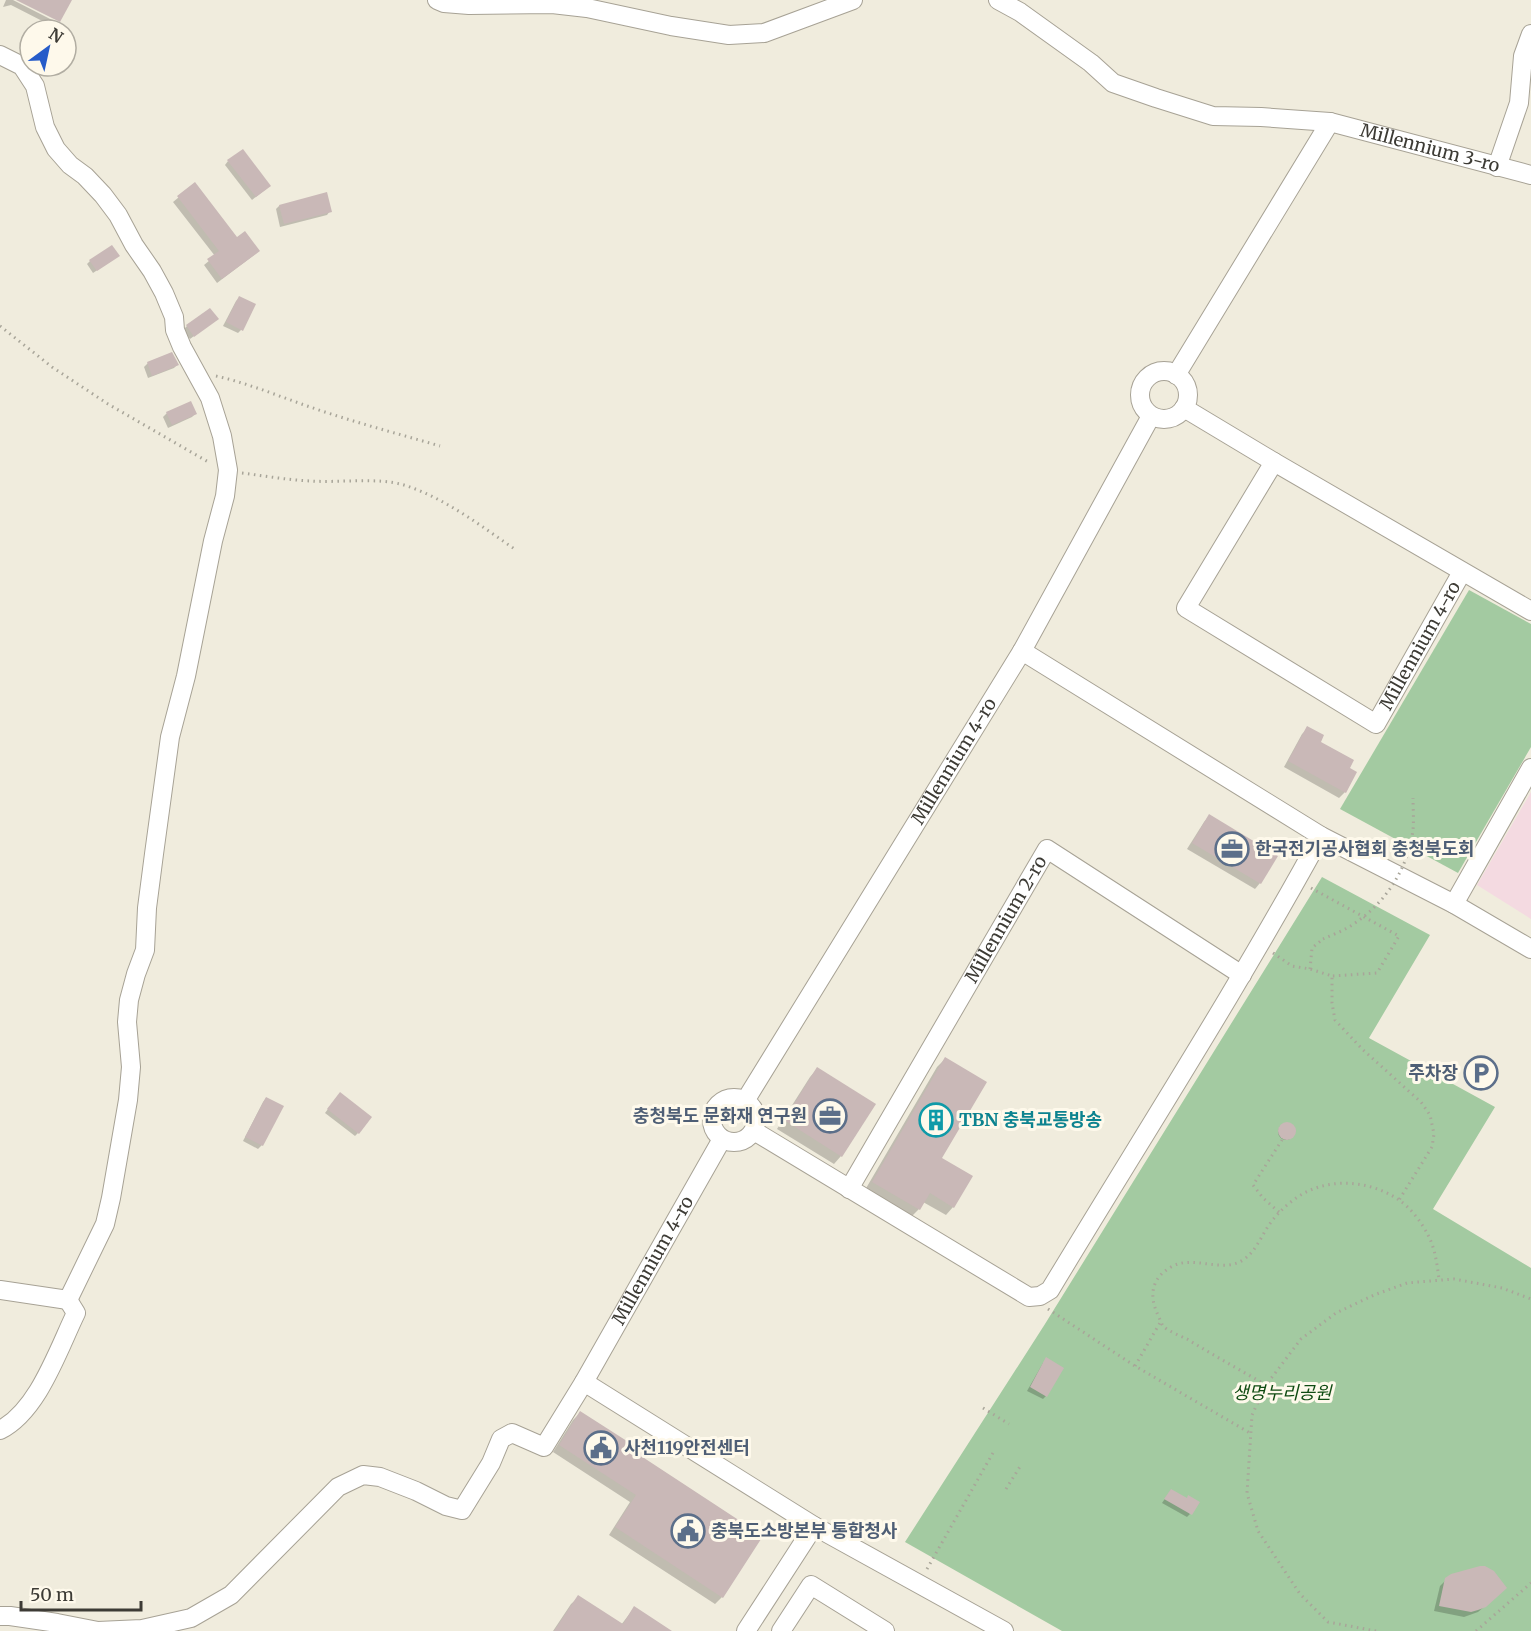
<svg xmlns="http://www.w3.org/2000/svg" width="1531" height="1631" font-family="Merriweather,'Noto Sans KR',serif">
	<style>
		.commercial { fill: #f4dae1 }
		.green { fill: #a3caa1 }
		.shadow { fill: #0003 }
		.building { fill: #c9b8b7 }
		.lines { fill: none; stroke-linecap: round; stroke-linejoin: round }
		.minor-casing { stroke: #a7a295; stroke-width: 20 }
		.path { stroke: #a8a599; stroke-width: 3; stroke-dasharray: 1.5 4.5; stroke-linecap: butt }
		.minor { stroke: #fff; stroke-width: 18 }
		.path-bridge { stroke: #a8a599; stroke-width: 3; stroke-dasharray: 1.5 4.5; stroke-linecap: butt }
		.labels { text-anchor: middle; stroke-width: 6; stroke-linejoin: round; paint-order: stroke }
		.street-label { font-size: 18px; fill: #3d3b35; stroke: #fef9eb }
		.service-label { font-size: 18px; font-weight: bold; fill: #4e5e75; stroke: #fef9eb; text-anchor: start }
		.culture-label { font-size: 18px; font-weight: bold; fill: #0d838f; stroke: #fef9eb; text-anchor: start }
		.park-label { font-size: 18px; font-style: italic; fill: #0f4b12; stroke: #fef9eb }
	</style>
	<rect width="100%" height="100%" fill="#f0ecdd"/>
	<!-- commercial -->
	<path class="commercial" d="M1531,792V919L1477,885Z"/>
	<!-- green -->
	<g class="green">
		<path d="M1469,590L1531,624V747L1458,873L1340,809Z"/>
		<path d="M1322,877L1430,935L1369,1038L1495,1107L1433,1209L1531,1268V1631H1062L905,1542L1045,1324Z"/>
	</g>
	<!-- shadow -->
	<g class="shadow">
		<path d="M6,0H13L58,23L54,27L11,5L3,7Z"/>
		<path d="M228,161L266,189L252,200L225,165Z"/>
		<path d="M195,184L237,239L254,255L217,283L204,265L215,256L173,202Z"/>
		<path d="M279,206L330,211L327,215L280,227L276,209Z"/>
		<path d="M114,259L93,273L87,264L90,261Z"/>
		<path d="M239,298L241,330L238,333L223,326L236,301Z"/>
		<path d="M213,322L190,339L183,330L187,326Z"/>
		<path d="M148,363L177,365L174,368L148,378L144,367Z"/>
		<path d="M167,413L195,414L192,417L168,428L163,417Z"/>
		<path d="M1308,728L1319,742L1348,769L1345,792L1339,798L1284,767L1302,734Z"/>
		<path d="M1209,816L1260,883L1255,889L1187,849L1204,822Z"/>
		<path d="M945,1059L940,1159L953,1207L946,1215L923,1202L919,1209L911,1217L865,1190L937,1067Z"/>
		<path d="M817,1069L841,1156L834,1164L777,1129L810,1077Z"/>
		<path d="M337,1097L358,1133L355,1136L325,1113Z"/>
		<path d="M266,1098L282,1106L262,1145L258,1149L243,1141L263,1102Z"/>
		<circle cx="1286" cy="1132" r="8"/>
		<path d="M1043,1363L1046,1396L1043,1399L1027,1391Z"/>
		<path d="M580,1413L639,1456L722,1597L715,1604L609,1535L630,1502L553,1452L573,1420Z"/>
		<path d="M1171,1490L1190,1514L1187,1517L1162,1503Z"/>
		<path d="M1446,1580L1500,1593L1478,1612L1464,1617L1434,1611L1440,1586Z"/>
		<path d="M579,1597L621,1625L634,1608L669,1631H553L571,1604Z"/>
	</g>
	<!-- building -->
	<g class="building">
		<path d="M16,0H72L60,22Z"/>
		<path d="M243,149L271,186L256,197L227,160Z"/>
		<path d="M195,182L237,237L245,231L260,251L222,279L207,259L219,251L177,196Z"/>
		<path d="M327,192L332,212L284,224L279,205Z"/>
		<path d="M112,245L120,256L97,271L89,260Z"/>
		<path d="M239,296L256,304L243,331L226,322Z"/>
		<path d="M210,308L219,319L194,337L186,325Z"/>
		<path d="M172,352L179,365L152,376L147,362Z"/>
		<path d="M191,401L197,414L172,425L166,412Z"/>
		<path d="M1307,726L1324,735L1321,742L1354,760L1350,768L1357,772L1346,793L1288,761Z"/>
		<path d="M1209,814L1278,856L1261,884L1192,843Z"/>
		<path d="M945,1057L987,1082L942,1158L973,1176L954,1208L930,1193L920,1210L872,1182Z"/>
		<path d="M817,1067L876,1104L842,1157L784,1120Z"/>
		<path d="M340,1092L372,1117L359,1134L327,1109Z"/>
		<path d="M266,1097L284,1106L263,1146L245,1137Z"/>
		<circle cx="1287" cy="1131" r="9"/>
		<path d="M1046,1357L1064,1368L1047,1397L1030,1387Z"/>
		<path d="M580,1411L644,1452L641,1456L763,1536L723,1598L615,1527L636,1495L559,1445Z"/>
		<path d="M1171,1489L1187,1498L1188,1495L1200,1502L1192,1515L1164,1499Z"/>
		<path d="M1480,1566H1485L1494,1571L1507,1588L1486,1607L1478,1610L1471,1612L1439,1606L1445,1578L1451,1574Z"/>
		<path d="M578,1595L623,1624L634,1606L672,1631H554Z"/>
	</g>
	<g class="lines">
		<defs>
			<g id="minor">
				<path d="M437,0L444,3L469,5L552,4L587,8L671,26L729,35L764,33L853,0"/>
				<path id="s1" d="M998,0L1020,12L1091,63L1113,83L1156,98L1213,116L1261,117L1330,122L1531,175"/>
				<path d="M0,55L22,66L35,86L45,127L56,149L70,165L85,176L103,195L118,215L134,245L152,271L164,293L174,317L175,330L182,347L210,398L222,436L228,470L225,496L213,541L186,676L170,737L154,854L147,908L145,950L136,974L129,1000L127,1022L131,1067L128,1100L111,1198L105,1224L68,1300L0,1290"/>
				<path d="M1497,167L1519,103L1523,56L1531,34"/>
				<circle cx="1164" cy="395" r="24"/>
				<path d="M1176,375L1330,122"/>
				<path d="M1184,408L1274,462L1531,611"/>
				<path id="s2" d="M1274,462L1186,608L1376,724L1462,572"/>
				<path d="M1022,651L1321,836L1454,904L1531,949"/>
				<path d="M1454,904L1531,768"/>
				<circle cx="734" cy="1120" r="22"/>
				<path id="s3" d="M745,1101L1022,651L1151,416"/>
				<path d="M754,1131L1029,1297L1040,1296L1050,1290C1141,1139 1237,990 1321,836"/>
				<path id="s4" d="M849,1189L1047,849L1242,975"/>
				<path d="M584,1382L814,1526L1004,1631"/>
				<path d="M0,1430C38,1411 58,1350 76,1313L68,1300"/>
				<path id="s5" d="M0,1616H10L57,1623L98,1631L142,1629L191,1618L231,1595L338,1487L363,1475L380,1477L416,1491L446,1506L462,1510L491,1463L501,1439L512,1433L544,1447L584,1382L722,1139"/>
				<path d="M746,1631L814,1526"/>
				<path d="M781,1631L811,1585L885,1631"/>
			</g>
		</defs>
		<!-- minor casing -->
		<use href="#minor" class="minor-casing"/>
		<!-- path -->
		<g class="path">
			<path d="M0,326L52,367L108,404L210,463"/>
			<path d="M216,376C251,384 283,398 316,409C357,423 399,434 440,446"/>
			<path d="M242,473C265,476 288,480 311,481C340,483 377,477 404,485C445,498 481,526 516,550"/>
			<path d="M1311,888L1399,936L1377,973L1332,976"/>
			<path d="M1273,953L1292,966L1310,969L1332,976V1003L1335,1020L1362,1049L1421,1102L1430,1115L1434,1134L1432,1147L1399,1200"/>
			<path d="M1310,969L1312,948L1323,939"/>
			<path d="M1279,1212L1263,1198L1253,1185L1282,1140"/>
			<path d="M1048,1309L1135,1366L1250,1433"/>
			<path d="M1135,1366L1161,1321"/>
			<path d="M1266,1385C1240,1370 1213,1355 1187,1339C1180,1336 1168,1331 1163,1326C1161,1323 1159,1317 1157,1313C1149,1294 1152,1278 1171,1267C1193,1254 1222,1274 1243,1260C1255,1252 1260,1239 1267,1228C1274,1217 1282,1209 1292,1201C1322,1177 1367,1178 1399,1200C1410,1207 1422,1223 1428,1235C1435,1248 1437,1264 1439,1279"/>
			<path d="M983,1408L1009,1424"/>
			<path d="M1006,1489L1021,1465"/>
			<path d="M927,1569L994,1451"/>
			<path d="M1376,1631L1328,1622L1300,1594L1258,1531L1247,1493L1252,1415L1266,1385L1301,1339L1336,1313L1374,1295L1407,1283L1454,1279L1502,1288L1531,1299"/>
			<path d="M1476,1631L1531,1583"/>
		</g>
		<!-- minor -->
		<use href="#minor" class="minor"/>
		<!-- path-bridge -->
		<path class="path-bridge" d="M1323,939C1332,935 1343,931 1352,925C1385,904 1408,869 1413,830C1414,820 1413,808 1413,798"/>
	</g>
	<!-- icons -->
	<defs>
		<symbol id="office-ring" viewBox="-11 -11 22 22"><circle r="9.5" fill="#fef9eb" stroke="#5c6f8a" stroke-width="1.5"/><path d="M-6-3h4V-5.5h4V-3h4V5H-6ZM-1-4.5V-3h2v-1.5ZM-6 0V1H6V0Z" fill="#5c6f8a"/></symbol>
		<symbol id="parking-ring" viewBox="-11 -11 22 22"><circle r="9.5" fill="#fef9eb" stroke="#5c6f8a" stroke-width="1.5"/><path d="M-3.5-5.5H1a3.5 3.5 0 0 1 0 7H-1V5.5H-3.5ZM-1-3.4V-.6H.8a1.4 1.4 0 0 0 0-2.8Z" fill="#5c6f8a"/></symbol>
		<symbol id="building-ring" viewBox="-11 -11 22 22"><circle r="9.5" fill="#fef9eb" stroke="#0f9aa8" stroke-width="1.5"/><path d="M-4-6H4V6H1V3H-1V6H-4ZM-2.5-4.3h1.7v1.8h-1.7ZM.8-4.3h1.7v1.8H.8ZM-2.5-1h1.7V.8h-1.7ZM.8-1h1.7V.8H.8Z" fill="#0f9aa8"/></symbol>
		<symbol id="civic-ring" viewBox="-11 -11 22 22"><circle r="9.5" fill="#fef9eb" stroke="#5c6f8a" stroke-width="1.5"/><path d="M-.6-6.5H3V-4.5H.6V-3L4-1V1h2V6H-6V1h2V-1L-.6-3ZM-1.2 2.5V6h2.4V2.5Z" fill="#5c6f8a"/></symbol>
	</defs>
	<g fill-rule="evenodd">
		<use href="#office-ring" x="1213" y="830" width="38" height="38"/>
		<use href="#parking-ring" x="1462" y="1054" width="38" height="38"/>
		<use href="#office-ring" x="811" y="1097" width="38" height="38"/>
		<use href="#building-ring" x="917" y="1101" width="38" height="38"/>
		<use href="#civic-ring" x="582" y="1429" width="38" height="38"/>
		<use href="#civic-ring" x="669" y="1512" width="38" height="38"/>
	</g>
	<g class="labels">
		<!-- street labels -->
		<g class="street-label">
			<text dy="6" stroke="none"><textPath href="#s1" startOffset="468">Millennium 3-ro</textPath></text>
			<text dy="6" stroke="none"><textPath href="#s2" startOffset="483">Millennium 4-ro</textPath></text>
			<text dy="6" stroke="none"><textPath href="#s3" startOffset="399">Millennium 4-ro</textPath></text>
			<text dy="6" stroke="none"><textPath href="#s4" startOffset="312">Millennium 2-ro</textPath></text>
			<text dy="6" stroke="none"><textPath href="#s5" startOffset="870">Millennium 4-ro</textPath></text>
		</g>
		<!-- service labels -->
		<g class="service-label">
			<text x="1255" y="855">한국전기공사협회 충청북도회</text>
			<text x="1458" y="1079" text-anchor="end">주차장</text>
			<text x="807" y="1122" text-anchor="end">충청북도 문화재 연구원</text>
			<text x="624" y="1454">사천119안전센터</text>
			<text x="711" y="1537">충북도소방본부 통합청사</text>
		</g>
		<!-- culture labels -->
		<g class="culture-label">
			<text x="959" y="1126">TBN 충북교통방송</text>
		</g>
		<!-- park labels -->
		<g class="park-label">
			<text x="1282" y="1399">생명누리공원</text>
		</g>
	</g>
	<!-- north arrow -->
	<g transform="translate(48 48) rotate(33)"><circle r="28" fill="#fef9eb" stroke="#b1ada2" stroke-width="1.5"/>
	<path d="M0-4.5L10 22L0 15L-10 22Z" fill="#265cc9"/>
	<text y="-9" font-size="16" font-weight="bold" text-anchor="middle" fill="#3d3b35">N</text>
	</g>
	<!-- scale -->
	<path d="M21 1601v9h120v-9" fill="none" stroke="#3d3b35" stroke-width="3"/>
	<text x="30" y="1601" font-size="18" fill="#3d3b35" stroke="#fef9eb" stroke-width="4.5" paint-order="stroke">50 m</text>
</svg>
